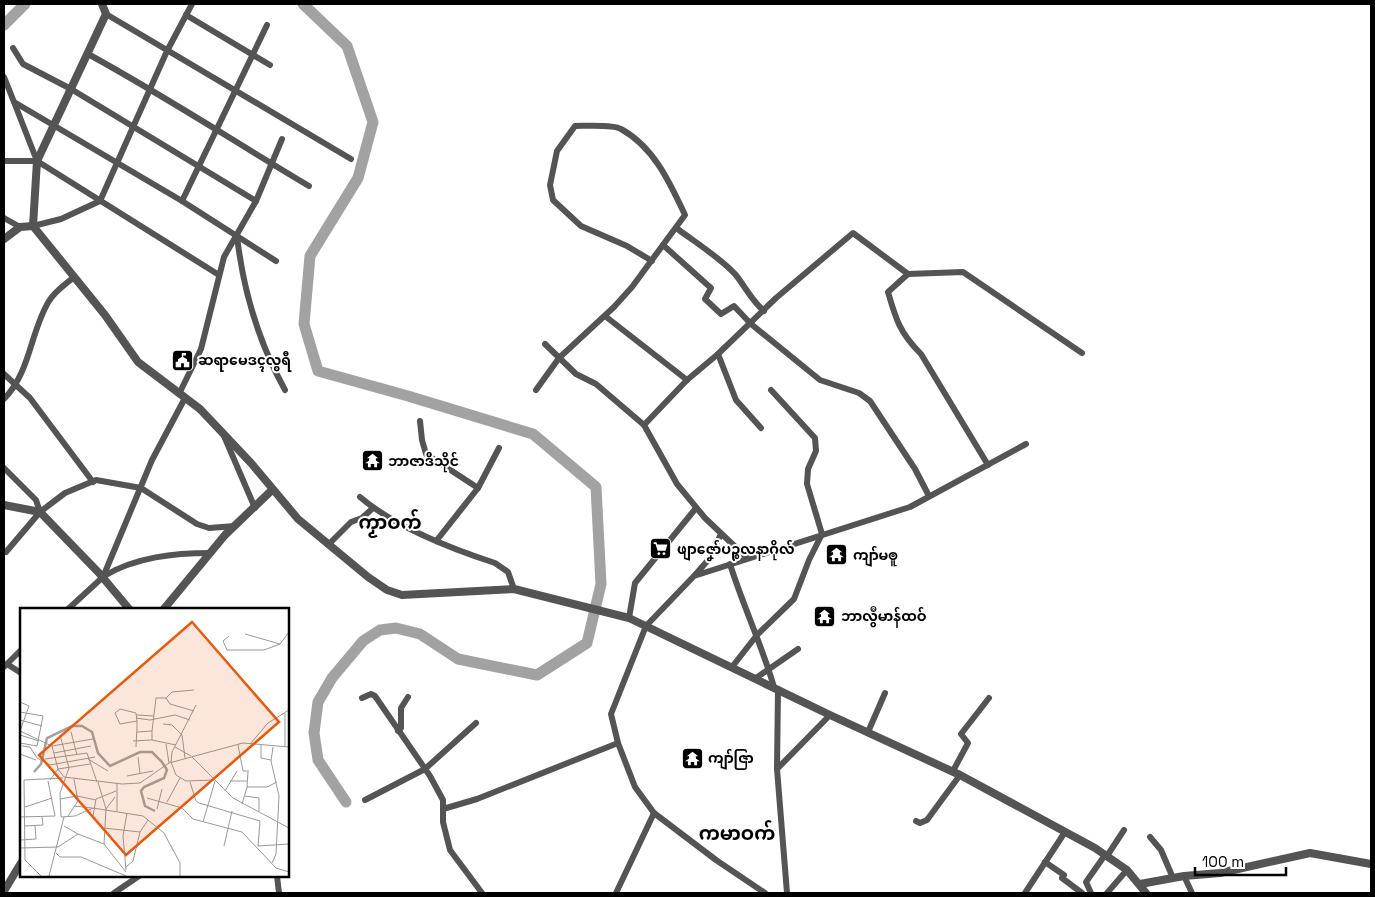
<svg xmlns="http://www.w3.org/2000/svg" width="1375" height="897" font-family="'Space Grotesk','Noto Sans Myanmar',sans-serif">
	<style>
		.lines { fill: none; stroke-linecap: round; stroke-linejoin: round }
		.river { stroke: #a2a2a2; stroke-width: 11 }
		.minor { stroke: #545454; stroke-width: 6 }
		.tertiary { stroke: #545454; stroke-width: 8 }
		.labels { text-anchor: middle; stroke-width: 4; stroke-linejoin: round; paint-order: stroke }
		.poi-label { font-size: 14px; font-weight: bold; fill: #000; stroke: #fff; text-anchor: start }
		.district-label { font-size: 19px; font-weight: bold; fill: #000; stroke: #fff }
		.inset-river { fill: none; stroke: #a2a2a2; stroke-width: 2.5 }
		.inset-road { fill: none; stroke: #999; stroke-width: 1 }
		.view { fill: #e8590c; fill-opacity: 0.15; stroke: #e8590c; stroke-width: 2.5 }
		.inset-edge { fill: none; stroke: #000; stroke-width: 2.5 }
	</style>
	<rect width="100%" height="100%" fill="#fff"/>
	<g class="lines">
		<!-- river -->
		<g class="river">
			<path d="M303,4L347,46L373,122L358,178L310,256L304,324L318,371L408,396L533,434L596,487L601,584L587,643L537,675L458,659L420,634L396,628L380,630L363,641L332,678L318,702L314,733L318,760L346,802"/>
			<path d="M4,25L25,4"/>
		</g>
		<!-- minor -->
		<g class="minor">
			<path d="M106,14L351,159"/>
			<path d="M186,15L270,65"/>
			<path d="M13,48L23,64L71,89L256,201L224,257L201,349L179,394"/>
			<path d="M88,54C163,95 235,142 309,186"/>
			<path d="M4,77L14,102L182,201L276,261"/>
			<path d="M14,102L37,161"/>
			<path d="M4,161H37L219,275"/>
			<path d="M182,201L267,25"/>
			<path d="M256,201L282,139"/>
			<path d="M4,218L20,227"/>
			<path d="M33,226L61,219L100,201L167,51L192,4"/>
			<path d="M679,230C698,244 719,257 735,274C745,286 751,300 764,311"/>
			<path d="M237,236C243,289 259,343 285,390"/>
			<path d="M663,245L711,288L705,299L721,314L734,306L751,324L820,380L859,393L870,401L915,469L929,496"/>
			<path d="M908,274L963,272L1082,353"/>
			<path d="M605,316L687,380L644,425L677,484L705,518L747,558"/>
			<path d="M545,344L576,374L596,384L644,425"/>
			<path d="M718,354L736,400L761,428"/>
			<path d="M4,374L30,398L93,482"/>
			<path d="M687,380L718,354L776,298L853,233L908,274L888,292C896,320 900,333 921,354L988,465"/>
			<path d="M536,390L559,358L614,307L632,287L685,215C670,183 654,147 621,129C613,124 585,126 575,126L557,151L550,185L553,200L581,226L627,246L652,261"/>
			<path d="M4,399C31,371 30,332 49,301C55,291 66,284 74,277"/>
			<path d="M420,421L422,440L426,454L478,488"/>
			<path d="M224,436L255,508"/>
			<path d="M4,468L36,500L40,512"/>
			<path d="M360,497C395,527 452,549 495,563L508,572L514,589"/>
			<path d="M437,540L478,488L499,448"/>
			<path d="M328,545L351,522L362,518L373,508"/>
			<path d="M6,552L40,512L65,493L96,480L141,488L197,524L209,528L235,526"/>
			<path d="M730,564C743,606 762,645 774,687"/>
			<path d="M695,575L709,559L721,534"/>
			<path d="M104,576C136,557 174,553 211,553"/>
			<path d="M67,610L103,577L152,460L185,398"/>
			<path d="M629,618L635,583L696,508"/>
			<path d="M7,664L21,673"/>
			<path d="M4,667L21,650"/>
			<path d="M732,667L757,635L794,599L809,560L822,534L807,484L808,469L816,451L815,438L771,390"/>
			<path d="M756,678L798,649"/>
			<path d="M778,689L777,769L787,893"/>
			<path d="M362,698L371,694L375,696L430,776L443,800V822L450,850L482,893"/>
			<path d="M398,731L401,728V708L408,697"/>
			<path d="M868,732L885,693"/>
			<path d="M777,769L830,715"/>
			<path d="M953,771L968,743L961,734L989,698"/>
			<path d="M365,800L425,769L476,723"/>
			<path d="M443,809L477,799L618,743"/>
			<path d="M916,821L920,823L927,820L960,775"/>
			<path d="M1150,837L1161,850L1173,878"/>
			<path d="M1107,856L1124,830"/>
			<path d="M1045,862L1064,875L1062,878L1082,893"/>
			<path d="M277,876L279,893"/>
			<path d="M1184,876L1192,893"/>
			<path d="M114,893L139,876"/>
			<path d="M616,893L654,813"/>
			<path d="M765,893L716,860L654,813L635,787L618,743L611,714L646,626L694,576L910,507L1026,444"/>
			<path d="M1025,893L1065,832"/>
			<path d="M1091,893L1086,882L1105,855"/>
			<path d="M1107,893L1127,870"/>
		</g>
		<!-- tertiary -->
		<g class="tertiary">
			<path d="M102,4L106,14L37,161L33,226L105,315L138,362L200,409L251,463L298,519L368,577L387,590L402,595L514,589L629,618L830,715L960,775L1095,848L1127,870L1146,893"/>
			<path d="M4,239L20,227L33,226"/>
			<path d="M4,505L40,512L99,573L130,610"/>
			<path d="M163,610L225,535L272,490"/>
			<path d="M1140,884L1184,876L1220,873L1310,853L1371,864"/>
			<path d="M4,891L21,863"/>
		</g>
	</g>
	<!-- icons -->
	<defs>
		<symbol id="civic-square" viewBox="-11 -11 22 22"><rect x="-9" y="-9" width="18" height="18" rx="4" fill="#000" stroke="#fff"/><path d="M-.6-6.5H3V-4.5H.6V-3L4-1V1h2V6H-6V1h2V-1L-.6-3ZM-1.2 2.5V6h2.4V2.5Z" fill="#fff"/></symbol>
		<symbol id="temple-square" viewBox="-11 -11 22 22"><rect x="-9" y="-9" width="18" height="18" rx="4" fill="#000" stroke="#fff"/><path d="M0-6L5-2H3V0L6.5 2.5H4V6H1.5V3h-3V6H-4V2.5H-6.5L-3 0V-2H-5Z" fill="#fff"/></symbol>
		<symbol id="supermarket-square" viewBox="-11 -11 22 22"><rect x="-9" y="-9" width="18" height="18" rx="4" fill="#000" stroke="#fff"/><path d="M-6-5.5h2.5l.6 2H6L4.5 2H-2.5L-4.4-4H-6ZM-1.5 3.2a1.3 1.3 0 1 0 .1 0ZM3 3.2a1.3 1.3 0 1 0 .1 0Z" fill="#fff"/></symbol>
	</defs>
	<g fill-rule="evenodd">
		<use href="#civic-square" x="170" y="348" width="25" height="25"/>
		<use href="#temple-square" x="360" y="448" width="25" height="25"/>
		<use href="#supermarket-square" x="648" y="536" width="25" height="25"/>
		<use href="#temple-square" x="824" y="542" width="25" height="25"/>
		<use href="#temple-square" x="812" y="604" width="25" height="25"/>
		<use href="#temple-square" x="680" y="746" width="25" height="25"/>
	</g>
	<g class="labels">
		<!-- poi labels -->
		<g class="poi-label">
			<text x="198" y="365">ဆရာမေဒၚလွရီ</text>
			<text x="388" y="466">ဘာဇာဒိသိုင်</text>
			<text x="677" y="554">ဖျာဇၞော်ပဉ္စလနာဂိုလ်</text>
			<text x="853" y="560">ကျာ်မၜူ</text>
			<text x="841" y="621">ဘာလွဳမာန်ထဝ်</text>
			<text x="708" y="763">ကျာ်ဇြာ</text>
		</g>
		<!-- district labels -->
		<g class="district-label">
			<text x="390" y="529">ကၟာဝက်</text>
			<text x="737" y="840">ကမာဝက်</text>
		</g>
	</g>
	<!-- overview -->
	<g transform="translate(20 608)">
		<rect width="269" height="269" fill="#fff"/>
		<path class="inset-river" d="M14,164L21,156L27,130L52,118H62L72,124L78,145L90,158L120,144H132L142,154L147,162L144,170L124,179L121,183L125,198L135,203"/>
		<path class="inset-road" d="M225,26L260,36M209,28L203,33L207,42H244L260,36L269,24M146,90L152,84L174,82M0,94L9,98L0,123M176,97L152,144L151,154L156,167L166,173L194,172M0,104L23,108L17,138L0,135M117,107L134,108M116,110L130,112L155,107L170,112M0,112L22,118M143,116L152,117L162,127L165,150M0,123L32,138L38,161L44,169L102,176L120,175L149,155L223,135L269,139M132,123L136,90H146L150,96L174,103M51,124L57,147M117,124L132,123V132L156,137M0,127L19,133M40,127L49,160L40,185L41,209L55,208L73,200L123,208L144,225L160,255V268M113,133L132,132M231,135L248,115L269,102M146,136L149,155M218,137L223,163H229M241,137V150L251,152M2,138L10,139L17,150L30,157L75,149M32,138L73,131M116,139L117,118V113L116,105L100,101L95,105L100,116L117,113M155,139L171,148M265,139V105M34,145L71,138M0,146L16,152M118,149L120,165M172,149L213,190L269,220M25,151L67,145L77,174M68,151L88,163M228,164L227,179H247L257,174M107,168L133,163M30,172L38,161L70,156M210,173H227M78,174L86,201L84,236L106,264M170,174L176,193L179,195L240,213L238,238M97,175V203M205,183L217,163M225,188L239,190V203M127,190L162,200L173,211L222,224L256,260L269,264M40,191L57,188L76,192M147,194L160,170M222,196L227,179M54,198L72,200M5,199L32,190M86,201L95,189M137,201L142,181M48,208L58,193L54,171M73,208L76,191L96,183M0,209L35,208L28,173M183,214L195,173M5,218L23,217L22,209M44,218L58,226M84,220L120,224M0,232L16,231L15,218M204,238L212,203M238,238L269,236M0,240L38,239L58,226L84,236M36,245L40,249H61L106,268M252,255L256,246L259,188L251,153L253,139M106,259L113,253L120,224L128,212M106,262L103,228L107,205M21,268L5,252L4,172L43,170M29,268L44,209"/>
		<path class="view" d="M172,14L259,114L106,247L19,147Z"/>
		<rect width="269" height="269" class="inset-edge"/>
	</g>
	<!-- border -->
	<rect width="1375" height="897" fill="none" stroke="#000000" stroke-width="10"/>
	<!-- scale -->
	<path d="M1195 867v8h91v-8" fill="none" stroke="#000000" stroke-width="2.5"/>
	<text x="1202" y="867" font-size="15" fill="#000000" stroke="#ffffff" stroke-width="4" paint-order="stroke">100 m</text>
</svg>
